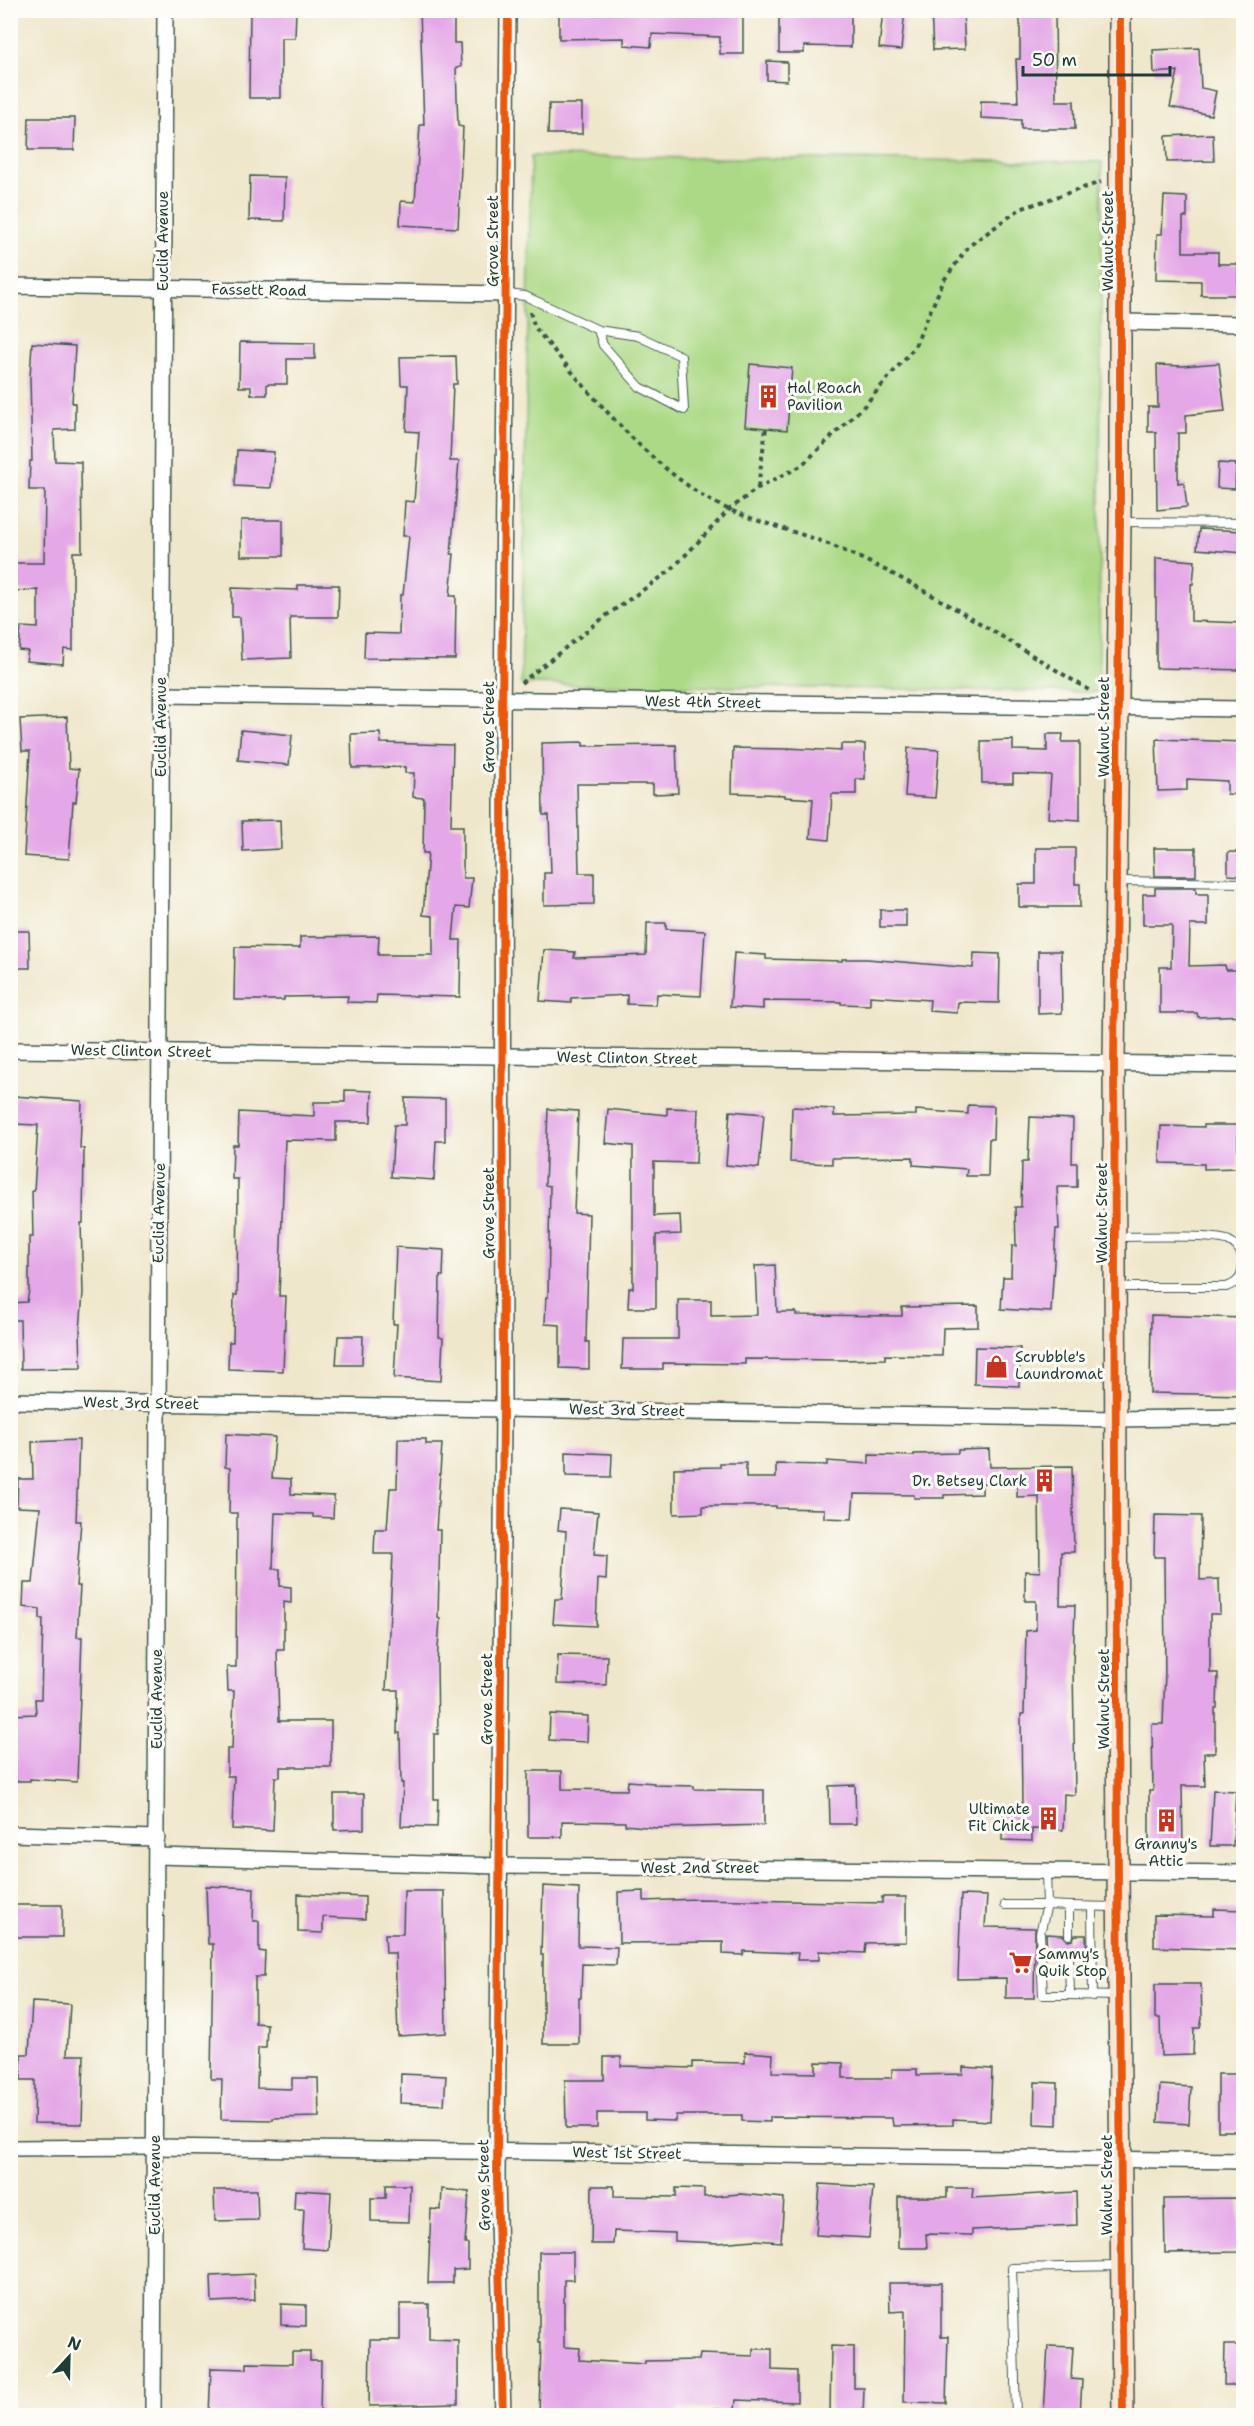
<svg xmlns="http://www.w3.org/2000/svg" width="1254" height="2426" font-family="'Shantell Sans',sans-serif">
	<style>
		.green { fill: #acd986; stroke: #668b5d; stroke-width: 1.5 }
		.building { fill: #e4a7e7 }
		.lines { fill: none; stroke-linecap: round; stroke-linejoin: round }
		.lane-casing { stroke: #3e564b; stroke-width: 10 }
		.street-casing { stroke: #3e564b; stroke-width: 18 }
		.secondary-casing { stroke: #3e564b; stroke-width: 24 }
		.path { stroke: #3e564b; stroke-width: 4; stroke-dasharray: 4.5 4.5; stroke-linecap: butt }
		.lane { stroke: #fff; stroke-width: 8 }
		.street { stroke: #fff; stroke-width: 15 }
		.secondary { stroke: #fde4d0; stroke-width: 21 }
		.cycleway-casing { stroke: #fdfcf7; stroke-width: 11 }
		.cycleway { stroke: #e8590c; stroke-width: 8 }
		.labels { text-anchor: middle; stroke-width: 6; stroke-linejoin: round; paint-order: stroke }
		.street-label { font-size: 15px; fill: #1f3d34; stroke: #fdfcf7 }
		.poi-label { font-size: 15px; fill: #1f3d34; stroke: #fdfcf7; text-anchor: start }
	</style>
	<rect width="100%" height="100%" fill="#fdfcf7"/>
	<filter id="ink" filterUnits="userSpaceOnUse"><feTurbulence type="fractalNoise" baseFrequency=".0167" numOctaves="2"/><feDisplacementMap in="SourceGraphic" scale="12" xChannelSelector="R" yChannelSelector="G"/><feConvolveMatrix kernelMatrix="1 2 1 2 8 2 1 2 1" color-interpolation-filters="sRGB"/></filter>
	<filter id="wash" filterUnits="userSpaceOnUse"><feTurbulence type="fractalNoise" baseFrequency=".008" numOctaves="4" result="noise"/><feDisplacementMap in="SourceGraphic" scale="24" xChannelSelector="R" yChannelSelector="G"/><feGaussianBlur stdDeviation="1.35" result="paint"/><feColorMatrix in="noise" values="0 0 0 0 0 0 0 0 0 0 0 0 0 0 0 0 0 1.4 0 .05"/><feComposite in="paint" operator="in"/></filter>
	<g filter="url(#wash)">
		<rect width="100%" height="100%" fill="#efe7cb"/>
		<!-- green -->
		<path class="green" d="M531,156L1102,162L1099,692L521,684Z"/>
		<g id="blocks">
			<!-- building -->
			<g class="building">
				<path d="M250,10H296L295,38H281V98H249Z"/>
				<path d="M420,10H454V43H460L461,67L456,68L458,126L463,127L458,228L400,225L401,201L415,202L420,125H424Z"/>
				<path d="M559,10H697L696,13H743V54H720V37L652,34L651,47L624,45V38L559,39Z"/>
				<path d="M883,10H905L901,50L879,48Z"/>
				<path d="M931,10H963L965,49L933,50Z"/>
				<path d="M1020,10H1055L1056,101H1074L1075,129H1021V120L981,118V101L1018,102L1016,59H1020Z"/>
				<path d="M779,11H851V47L804,46V53H779Z"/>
				<path d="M1199,48L1201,88L1216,91L1211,115L1170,107L1178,71L1154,73L1153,50Z"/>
				<path d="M767,61L787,62V81L767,80Z"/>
				<path d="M549,104H582V134H548Z"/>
				<path d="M29,118H75L74,150H28Z"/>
				<path d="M1213,134L1214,161L1167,162L1166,136Z"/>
				<path d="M250,176L285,177L284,221L249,220Z"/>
				<path d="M1164,196L1187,197V217H1183V252H1218V264H1238V295H1201V281L1156,280L1157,234H1162Z"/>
				<path d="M240,342L315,343V359H287V384H267V395H251V387H239Z"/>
				<path d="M32,343L75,346L72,403H75V429L54,430L55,461L81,462L82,552H73V650L64,649L63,664L26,661L28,651L19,650L21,627L38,628V590L10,591V563H44L45,490H29L30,461H32L30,378Z"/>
				<path d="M456,356L457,384H453L450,461H459L451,554H454L450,596H456L455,659L364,658L365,633L399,634L400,595H403L409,536H403L405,501L414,502L419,432L406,431L408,385H401L400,357Z"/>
				<path d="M1219,363L1225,411L1186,415V433H1178V483L1184,482L1187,507L1157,510L1156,432H1148V407H1158L1157,365L1183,366Z"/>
				<path d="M750,364L792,368L787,430L745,426Z"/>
				<path d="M237,450L274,452L271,488L235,486Z"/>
				<path d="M1218,463L1236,464L1235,489L1217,488Z"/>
				<rect x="241" y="520" width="42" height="36"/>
				<path d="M1199,529L1244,531V553L1197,549Z"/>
				<path d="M1156,558L1195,561L1193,584H1191V621L1244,623V670L1156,668Z"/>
				<path d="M298,585H339L338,617H290L291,658L242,660L240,617H232V588L298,590Z"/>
				<path d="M67,717L69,768L79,769L76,802H73L69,859L24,856L30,751H22L20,719Z"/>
				<path d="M241,730L292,735L289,765L238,760Z"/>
				<path d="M380,733L381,743L453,745L451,826H463V878H472L469,908L456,907L453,940H461L460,997L377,995L376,1003L347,1002L348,996L284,997V1000H234L235,947L300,948V937L379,936L378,955H433V916L423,915L428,853H423L424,798L413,797L414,773H405V767L352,768L351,734Z"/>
				<path d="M1047,734H1063L1062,742H1080V820L1048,818L1051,775L1013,774V783H982L981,741L1013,740V750L1047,751Z"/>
				<path d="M1156,739L1244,742V795L1227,794V781L1187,779V790L1158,791Z"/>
				<path d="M583,742V746L676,745L678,793L653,794V784H577L579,873H594V904L544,905V873H551L549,815H543L542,743Z"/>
				<path d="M841,744H865V779H856V794H832L829,840L810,838L813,799L785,797V795L732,793L733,748L788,749V748L841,751Z"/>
				<path d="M908,748L939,750L935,798L905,796Z"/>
				<path d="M280,820L281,849L243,851L242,821Z"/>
				<path d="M1036,848H1075V884H1080V907H1019V884H1036Z"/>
				<path d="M1154,848H1196V876H1155Z"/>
				<path d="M1228,852H1244V876L1228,875Z"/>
				<path d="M1155,888H1196V894H1208V925H1190L1189,966L1225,965L1226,970H1244V1015L1198,1017L1197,1013H1160V967H1171L1172,925H1143V894H1155Z"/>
				<rect x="880" y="910" width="26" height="17"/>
				<path d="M647,923H666V929L705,931L701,996L657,994L656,1005L627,1004V995L571,998V1003L540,1001L544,950L575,952L574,958L646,955Z"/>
				<path d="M10,931H29L30,968H10Z"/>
				<path d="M1038,951H1061L1062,1013L1038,1014Z"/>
				<path d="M734,953L766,955V959L842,961V959H867L973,968L974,953L1000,954L999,1003L958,1002L957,1013L929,1011L930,1000L870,996V1005L841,1004V1002L763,1001V1009L730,1007Z"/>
				<path d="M345,1090L372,1091L371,1122H336V1141L285,1140L279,1296H286L283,1371L228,1369L229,1342H233L234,1295H237L238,1179H232L233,1145H238L239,1112L314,1116V1102H345Z"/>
				<path d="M14,1096L82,1101L80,1148L84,1149L83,1223H81L83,1293L80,1330L81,1368L21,1369L20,1320H10V1303L27,1302L29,1290V1237H33L32,1191H34L38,1125L12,1124Z"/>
				<path d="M405,1098L445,1099V1141H436L434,1180L391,1177L394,1125H405Z"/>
				<path d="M968,1105L994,1106L993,1139H989L988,1176H966L967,1169L913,1165V1157L832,1158V1164L790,1162L792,1107L834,1109V1116L916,1115V1110L968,1114Z"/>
				<path d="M667,1108L698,1109L696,1163L654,1162V1216L680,1215L681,1234L656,1235V1308H628L629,1288H633V1146L605,1143L608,1109L667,1115Z"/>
				<path d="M548,1109L578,1111L574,1213L589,1214L586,1342H589V1369L560,1368V1325L545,1324L546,1297H548L549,1241L550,1186L545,1185Z"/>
				<path d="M730,1111L764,1114L759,1168L726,1165Z"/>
				<path d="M1030,1117L1073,1119L1072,1163H1077V1187H1057L1059,1229H1056L1051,1312L1001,1309L1003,1277H1011L1012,1246H1016L1015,1207H1021L1022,1162H1028Z"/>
				<path d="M1204,1125H1238V1168L1204,1169V1164L1160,1163L1161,1126L1204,1127Z"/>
				<path d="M396,1247L444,1250L443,1276H440L439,1337L443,1338L441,1381L394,1378L397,1324H393Z"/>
				<path d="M775,1265L777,1312H796V1315L902,1316V1307L978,1306V1327L943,1328L942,1356L885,1355V1359L842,1360L745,1359V1364L663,1363V1369H622L623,1339H678V1300H711V1316L757,1315L755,1266Z"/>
				<path d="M1151,1315L1244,1318V1395L1150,1393Z"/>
				<path d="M338,1336H363L362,1365H336Z"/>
				<path d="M975,1347L1020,1348L1019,1386L974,1384Z"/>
				<path d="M226,1434L275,1437L272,1478L291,1479V1494L334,1496L333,1518L313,1517V1514L275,1513L273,1569H280V1586L291,1587V1603L284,1602V1650H277L279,1721H331V1767H280V1777H275L273,1831L232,1829L234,1776H227V1749H232L234,1691H228L227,1667H236L237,1513H229L230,1468L225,1467Z"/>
				<path d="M398,1439H426V1444H442L436,1530H440L438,1618L440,1619L437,1663L438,1734H434V1799H438L437,1827L401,1826L403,1783H401L400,1733H397L398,1690H386L393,1554H374L375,1529H387L390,1488H397Z"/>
				<path d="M79,1440L76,1521H81L76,1586H80L77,1637H82L77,1782L30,1779V1781H14L15,1737L10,1738V1715L36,1714L35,1699H41L43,1619H40V1609L23,1607L24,1583H33L40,1508L17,1507L18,1479H33L32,1442Z"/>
				<path d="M989,1449L990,1467L1072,1466L1074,1552H1061L1060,1605H1075L1073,1666L1075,1795L1064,1794L1063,1830L1032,1829V1841L1002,1840L1003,1805L1022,1806L1021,1714H1024L1026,1631L1036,1630V1601H1025V1571L1040,1572L1039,1496L1017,1497V1482L982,1483V1494L944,1495V1498H914V1495L854,1494L852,1519L824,1518V1509L776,1508V1506H703V1513L674,1514V1468L720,1467V1463H746V1478H776V1464L827,1465V1461L869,1464V1455L914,1456V1454L958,1453V1450Z"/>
				<path d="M566,1452L612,1454L611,1477L566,1476Z"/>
				<path d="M560,1509L598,1512L594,1555L607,1556L606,1580L598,1579L596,1626L553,1624L555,1599H562L566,1531L558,1530Z"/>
				<path d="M1155,1515L1201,1516L1200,1580L1219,1579L1220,1614H1210V1673H1218L1217,1708H1215V1753H1204L1205,1786H1182L1183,1848L1149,1849V1791H1153L1152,1724H1163L1165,1673L1164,1557H1154Z"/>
				<path d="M558,1655L607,1656L606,1685L557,1684Z"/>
				<path d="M550,1714L588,1716L587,1742L549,1740Z"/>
				<path d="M528,1771H562V1789L627,1790L628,1781L654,1783V1785L694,1786V1789L764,1790V1825L657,1828L625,1825V1822L562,1821V1837H528Z"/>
				<path d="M855,1785L856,1824H830L829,1786Z"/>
				<path d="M1213,1790L1236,1791L1233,1846H1210Z"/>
				<path d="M334,1794H364V1829L334,1830Z"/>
				<path d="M206,1886L254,1888L253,1921H259V1951L265,1952L264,1977H255V2023L267,2024L266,2048H258L257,2088L292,2089V2078H318L319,2117L273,2118V2120L221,2119L222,2079H211L213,1944H208Z"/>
				<path d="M543,1886L579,1888L578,1946L617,1947L616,1965L582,1964L581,1998H579V2044H543V1955H541Z"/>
				<path d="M404,1891H444L446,2033L398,2036L395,1953H386L385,1934H403Z"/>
				<path d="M644,1891V1901L696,1899L882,1903V1897H906V1942L866,1943L865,1953L819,1951V1960H797L798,1953L744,1951L743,1955L723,1954V1942L619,1943L618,1892Z"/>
				<path d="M298,1894L365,1897V1919L323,1917V1933L298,1932Z"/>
				<path d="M961,1895L987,1896L985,1927L1035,1928L1034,1998H1006V1978L958,1979Z"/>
				<rect x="10" y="1905" width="52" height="32"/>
				<path d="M1214,1909L1244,1910V1950L1154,1947V1915L1214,1916Z"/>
				<path d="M1046,1934L1063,1935L1068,1941L1072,1940L1075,1935H1086L1087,1956H1075L1069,1950L1065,1951L1063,1956H1047Z"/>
				<path d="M1155,1984H1201L1202,2018L1200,2028H1194L1193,2055L1161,2056L1160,2018H1155Z"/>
				<path d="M32,2002L70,2004L67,2055H84L82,2124L34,2123L35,2080H21V2054H29Z"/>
				<path d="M745,2052L773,2054L772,2072L816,2073V2062L843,2063V2078H892V2069H917V2075L963,2074V2067L992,2069L990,2121L953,2119V2125L893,2126L892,2118L770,2117V2122L742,2121V2115H676L675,2121L645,2120V2113H597V2128H566L565,2080H604V2057H621V2066L693,2068V2062L745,2063Z"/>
				<path d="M401,2074L446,2076L444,2105L400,2103Z"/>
				<path d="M1218,2074H1237V2087L1244,2088V2131H1218Z"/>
				<path d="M1035,2082L1058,2083L1057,2125L1034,2124Z"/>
				<path d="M1160,2085L1191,2087L1189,2124L1158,2122Z"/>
				<path d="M820,2184L873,2187L869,2238L816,2235Z"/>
				<path d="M386,2185H410L409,2222L371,2221V2198H386Z"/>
				<path d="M592,2186H614V2196L676,2197V2188L704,2189V2197L740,2194L784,2198L781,2242L755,2240L718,2243L675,2241V2233L614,2231L613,2244H591Z"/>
				<path d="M947,2188H973L972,2198L1076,2192L1077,2225L972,2230V2235L926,2234L927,2248H898V2197H947Z"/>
				<path d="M442,2189L469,2192L465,2244H468V2269L453,2270V2283H428L431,2209L441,2210Z"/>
				<path d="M214,2190H257L258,2220L215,2221Z"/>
				<path d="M295,2190L331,2192L328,2250L302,2248L304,2209H294Z"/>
				<path d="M1239,2198V2252L1165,2253L1164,2199Z"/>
				<path d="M539,2252H573V2280H564V2347L580,2348L579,2360L645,2364V2361L699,2360L700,2354L753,2356V2349H772V2370L797,2371V2402L736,2400L735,2410L678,2408V2415L572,2413V2415H539L541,2342H539Z"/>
				<path d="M254,2274L255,2300L212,2302L211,2276Z"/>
				<path d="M889,2283H941V2337H948L946,2403L904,2402L905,2311L890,2312Z"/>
				<path d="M281,2304L306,2305V2326L281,2325Z"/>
				<path d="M400,2304H429V2339L458,2340V2404L369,2406L370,2340H400Z"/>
				<path d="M1225,2345H1244V2385H1224Z"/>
				<path d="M831,2346L854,2347V2388H864L863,2415H830Z"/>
				<path d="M1048,2346L1073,2347L1071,2379L1082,2380L1080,2415L1044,2413Z"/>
				<path d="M292,2352H310V2361H321L320,2415L209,2414L211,2368L247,2369V2363L292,2364Z"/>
			</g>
		</g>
	</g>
	<g filter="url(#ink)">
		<use href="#blocks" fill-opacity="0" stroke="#3e564b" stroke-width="1.5"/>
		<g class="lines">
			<defs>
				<g id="lane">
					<path d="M507,294L525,296L598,330L603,345L640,387L684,410L681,356L638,336L598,330"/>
					<path d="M1122,522L1244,523"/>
					<path d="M1117,881L1244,883"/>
					<path d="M1117,1237C1138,1237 1214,1234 1229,1241C1241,1247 1245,1260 1242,1272C1240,1281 1234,1284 1226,1287H1117"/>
					<path d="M1005,1905H1047L1046,1871"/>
					<path d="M1069,1906L1116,1907"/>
					<path d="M1092,1907L1093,1996"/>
					<path d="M1069,1935V1906L1047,1905L1040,1933L1043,1995H1070"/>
					<path d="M1069,1956L1070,1995L1119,1996"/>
					<path d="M1016,2416L1012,2268L1120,2266"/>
				</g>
				<g id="street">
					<path d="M10,286L507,294"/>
					<path d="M1121,322L1244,324"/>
					<path d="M162,695L1244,709"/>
					<path d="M10,1050L1244,1065"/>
					<path d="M10,1401L1117,1419L1244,1417"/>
					<path d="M10,1834L157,1838"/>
					<path d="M157,1856L499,1866L1244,1873"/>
					<path d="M10,2148L155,2147L1244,2161"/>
					<path d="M153,2416L165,10"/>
					<path d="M503,2416L497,2178L503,1408L502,722L508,10"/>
				</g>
				<path id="secondary" d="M1120,10V522L1114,1062L1118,1871L1123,2416"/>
			</defs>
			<!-- lane casing -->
			<use href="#lane" class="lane-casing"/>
			<!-- street casing -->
			<use href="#street" class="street-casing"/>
			<!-- secondary casing -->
			<use href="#secondary" class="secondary-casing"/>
			<!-- path -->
			<g class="path">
				<path d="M530,312L535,328C584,386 639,456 705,497C743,521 798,530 840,549C926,586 1009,642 1089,690"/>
				<path d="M758,487L766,428"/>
				<path d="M521,683L607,615L670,571L730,509L758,488L801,466L864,406L914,348L944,280L969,246L1020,209L1101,182"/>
			</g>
			<!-- lane -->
			<use href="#lane" class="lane"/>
			<!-- street -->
			<use href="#street" class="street"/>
			<!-- secondary -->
			<use href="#secondary" class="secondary"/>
			<defs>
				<g id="cycleway">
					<path d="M1120,10V522L1114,1062L1118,1871L1123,2416"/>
					<path d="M503,2416L497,2178L503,1408L502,722L508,10"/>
				</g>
			</defs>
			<!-- cycleway casing -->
			<use href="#cycleway" class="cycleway-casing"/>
			<!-- cycleway -->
			<use href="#cycleway" class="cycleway"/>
		</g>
	</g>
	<!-- icons -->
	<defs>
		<symbol id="building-bare" viewBox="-9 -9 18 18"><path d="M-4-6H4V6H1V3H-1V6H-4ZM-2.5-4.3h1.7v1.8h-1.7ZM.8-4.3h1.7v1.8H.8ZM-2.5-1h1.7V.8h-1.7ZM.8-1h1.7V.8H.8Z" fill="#c8321e" stroke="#fdfcf7" stroke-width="2.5" paint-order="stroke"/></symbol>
		<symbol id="shop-bare" viewBox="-9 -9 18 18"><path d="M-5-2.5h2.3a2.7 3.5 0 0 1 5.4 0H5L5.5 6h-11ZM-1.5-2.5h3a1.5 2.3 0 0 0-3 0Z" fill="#c8321e" stroke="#fdfcf7" stroke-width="2.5" paint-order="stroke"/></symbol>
		<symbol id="supermarket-bare" viewBox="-9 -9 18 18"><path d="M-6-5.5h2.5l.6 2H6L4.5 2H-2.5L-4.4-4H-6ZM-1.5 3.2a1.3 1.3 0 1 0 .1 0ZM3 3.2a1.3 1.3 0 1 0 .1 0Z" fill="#c8321e" stroke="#fdfcf7" stroke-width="2.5" paint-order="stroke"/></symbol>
	</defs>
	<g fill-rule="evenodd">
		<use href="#building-bare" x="752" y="380" width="33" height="33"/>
		<use href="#shop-bare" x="980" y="1350" width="33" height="33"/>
		<use href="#building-bare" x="1028" y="1464" width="33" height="33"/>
		<use href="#building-bare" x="1032" y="1802" width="33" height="33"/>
		<use href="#building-bare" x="1150" y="1804" width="33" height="33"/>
		<use href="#supermarket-bare" x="1004" y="1946" width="33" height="33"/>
	</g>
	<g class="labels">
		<!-- street labels -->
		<g class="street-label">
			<text transform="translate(163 241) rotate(-90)" y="5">Euclid Avenue</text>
			<text transform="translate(493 241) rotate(-90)" y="5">Grove Street</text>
			<text transform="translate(1108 241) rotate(-90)" y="5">Walnut Street</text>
			<text transform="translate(259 290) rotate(1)" y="5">Fassett Road</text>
			<text transform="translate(703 702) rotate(1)" y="5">West 4th Street</text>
			<text transform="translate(161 727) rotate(-90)" y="5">Euclid Avenue</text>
			<text transform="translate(489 727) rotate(-90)" y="5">Grove Street</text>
			<text transform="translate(1104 727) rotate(-90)" y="5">Walnut Street</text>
			<text transform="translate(141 1051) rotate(1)" y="5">West Clinton Street</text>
			<text transform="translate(627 1058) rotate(1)" y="5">West Clinton Street</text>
			<text transform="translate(159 1213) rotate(-89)" y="5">Euclid Avenue</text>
			<text transform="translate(489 1213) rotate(-90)" y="5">Grove Street</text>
			<text transform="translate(1102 1213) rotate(-90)" y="5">Walnut Street</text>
			<text transform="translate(141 1403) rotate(1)" y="5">West 3rd Street</text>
			<text transform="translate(627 1410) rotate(1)" y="5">West 3rd Street</text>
			<text transform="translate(157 1699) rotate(-90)" y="5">Euclid Avenue</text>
			<text transform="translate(487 1699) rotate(-90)" y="5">Grove Street</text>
			<text transform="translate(1104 1699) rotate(-90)" y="5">Walnut Street</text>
			<text x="700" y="1873">West 2nd Street</text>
			<text transform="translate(627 2153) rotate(1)" y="5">West 1st Street</text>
			<text transform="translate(155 2185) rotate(-90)" y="5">Euclid Avenue</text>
			<text transform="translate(484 2185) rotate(-91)" y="5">Grove Street</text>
			<text transform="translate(1107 2185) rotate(-90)" y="5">Walnut Street</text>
		</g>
		<!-- poi labels -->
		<g class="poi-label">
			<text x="787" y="393">Hal Roach<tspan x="787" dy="17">Pavilion</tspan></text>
			<text x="1015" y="1362">Scrubble's<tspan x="1015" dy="17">Laundromat</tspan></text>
			<text x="1027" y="1486" text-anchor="end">Dr. Betsey Clark</text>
			<text x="1030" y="1814" text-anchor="end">Ultimate<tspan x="1030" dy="17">Fit Chick</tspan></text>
			<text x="1166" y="1849" text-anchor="middle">Granny's<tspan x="1166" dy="17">Attic</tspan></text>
			<text x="1038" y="1959">Sammy's<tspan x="1038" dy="17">Quik Stop</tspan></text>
		</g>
	</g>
	<!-- margin -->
	<rect width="1254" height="2426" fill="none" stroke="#fdfcf7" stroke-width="36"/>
	<!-- north arrow -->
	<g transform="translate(69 2357) rotate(22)" stroke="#fdfcf7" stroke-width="4.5" paint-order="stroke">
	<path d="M0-4.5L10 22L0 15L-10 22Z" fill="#1f3d34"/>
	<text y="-9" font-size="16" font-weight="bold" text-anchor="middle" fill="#1f3d34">N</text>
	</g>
	<!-- scale -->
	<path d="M1023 66v9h147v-9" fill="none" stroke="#1f3d34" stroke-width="3"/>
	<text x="1032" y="66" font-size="18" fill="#1f3d34" stroke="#fdfcf7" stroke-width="4.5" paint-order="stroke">50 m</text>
</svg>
